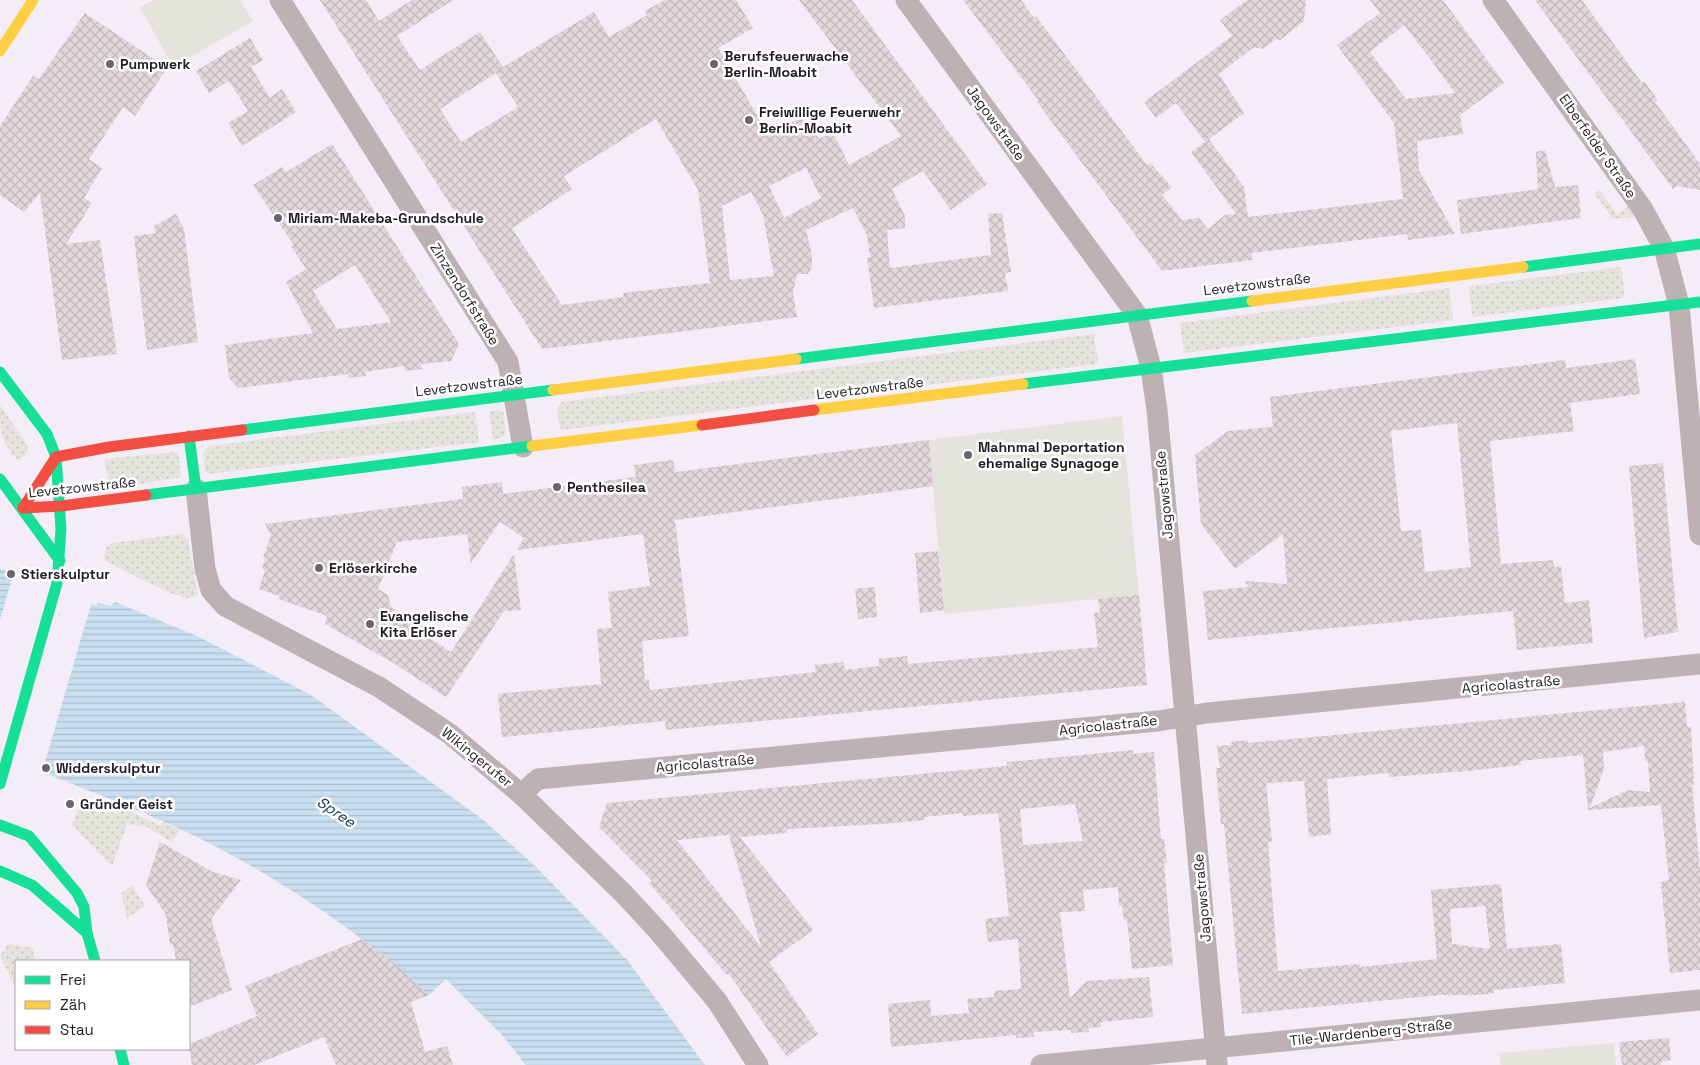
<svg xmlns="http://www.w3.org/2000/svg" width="1700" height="1065" font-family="'Space Grotesk',sans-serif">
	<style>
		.grass { fill: url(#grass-dots) }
		.park { fill: #e4e4dc }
		.water { fill: url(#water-rules) }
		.pier { fill: #f4ecf7 }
		.building { fill: url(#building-cross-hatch); fill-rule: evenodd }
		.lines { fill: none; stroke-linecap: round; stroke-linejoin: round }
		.street { stroke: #beb1b3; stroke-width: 21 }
		.fast { stroke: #16e098; stroke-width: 11 }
		.slow { stroke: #ffcf43; stroke-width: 11 }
		.jam { stroke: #f24e42; stroke-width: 11 }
		.poi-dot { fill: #6b646e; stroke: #fff; stroke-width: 2 }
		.labels { text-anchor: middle; stroke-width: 5; stroke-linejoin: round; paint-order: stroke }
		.poi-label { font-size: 14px; font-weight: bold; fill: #211b25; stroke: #fff; text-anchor: start }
		.street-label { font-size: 14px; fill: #211b25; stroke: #fff }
		.water-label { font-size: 15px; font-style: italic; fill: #04394c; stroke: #fff }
	</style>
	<defs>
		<pattern id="grass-dots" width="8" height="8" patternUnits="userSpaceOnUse" patternTransform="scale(1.25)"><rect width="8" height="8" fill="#e4e4dc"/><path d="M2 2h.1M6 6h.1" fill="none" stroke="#c3c3bd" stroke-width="1.8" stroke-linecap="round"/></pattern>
		<pattern id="water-rules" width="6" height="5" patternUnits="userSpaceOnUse" patternTransform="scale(1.25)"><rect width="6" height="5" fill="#c8dfef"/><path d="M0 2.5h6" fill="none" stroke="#acbfcd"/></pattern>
		<pattern id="building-cross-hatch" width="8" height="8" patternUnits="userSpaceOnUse" patternTransform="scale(1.25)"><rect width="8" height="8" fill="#e2d7db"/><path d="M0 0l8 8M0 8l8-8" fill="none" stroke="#c2b8bc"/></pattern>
	</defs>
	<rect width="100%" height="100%" fill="#f4ecf7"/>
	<!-- grass -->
	<g class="grass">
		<path d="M1600,190L1617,215L1630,205L1638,216L1613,219L1594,193Z"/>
		<path d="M1621,267L1625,298L1472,317L1469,286Z"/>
		<path d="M1449,288L1453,320L1184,353L1180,323Z"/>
		<path d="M1094,334L1098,364L562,430L560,428L557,410L561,402Z"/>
		<path d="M0,405L27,445L28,451L19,461C0,442 0,431 0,405Z"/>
		<path d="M498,410L504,413L506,433L504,436L493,440L489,411Z"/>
		<path d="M475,412L479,442L209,474L205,471L203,453L210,446Z"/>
		<path d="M176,452L179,455L181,477L111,489L104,459Z"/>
		<path d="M181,534L188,539L198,595C194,597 191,598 187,598C167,594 127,571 107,562L104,558L106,548L112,543Z"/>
		<path d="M82,800L116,814L120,807L161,826L163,822L180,830L172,842L145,826L127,824L112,866L72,825Z"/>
		<path d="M132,886L145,906L127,918L121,893Z"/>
		<path d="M8,944L32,948L36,961H16V989L0,956Z"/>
	</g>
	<!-- park -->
	<g class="park">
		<path d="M153,0H240L253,21L173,67L140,7Z"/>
		<path d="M1122,416L1139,595L944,614L929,440Z"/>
		<path d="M1614,1043L1616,1065H1501L1499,1053Z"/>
	</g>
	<!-- water -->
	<path class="water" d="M0,569L8,571V576L97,606V603L111,606L115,602L199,637L311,695L482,819L534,865L627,960L705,1065H526L502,1035L446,979L429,995C363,935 287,883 207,842C156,816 102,796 50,775V768L0,754Z"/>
	<!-- pier -->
	<path class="pier" d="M13,575L92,601L43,769L0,756V620Z"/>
	<!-- building -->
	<g class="building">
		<path d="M320,0H366L379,21L412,0H453L397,36L420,70L480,32L503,67L594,12L609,37L647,15L645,11L665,0H736L753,28L718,48L769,136L804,115L819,139L833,132L849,165L901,136L799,0H852L987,184L951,210L923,171L892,189L905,216V228L887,230L890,268L991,255L988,214L1002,213L1011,272L1005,273L1008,291L874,308L867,258L870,257L867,235L853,208L806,230L812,255V267L808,274H797L793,293L797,317L542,349ZM496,73L518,107L461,142L440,109ZM656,119L698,190L710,283L623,293L624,297L562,305L512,228L572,189L564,176ZM806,168L821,198L784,218L769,186ZM751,192L763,215L774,276L730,280L722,206Z"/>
		<path d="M963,0H1021L1034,18L1036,16L1147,165L1150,163L1172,187L1162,195L1182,220L1199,218L1208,229L1225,215L1236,214L1191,152L1209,139L1244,187L1248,217L1403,199L1394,123L1337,45L1380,13L1370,0H1443L1504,83L1460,115L1463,134L1417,141L1419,170L1455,234L1408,240L1407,234L1252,253V260L1162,271L1037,102L1039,101ZM1404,25L1428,56L1455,93L1406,99L1370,52Z"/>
		<path d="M1247,0H1306L1304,21L1280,40L1276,39L1263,49L1254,47L1219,74L1244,113L1205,142L1176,103L1156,118L1144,102L1232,36L1220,20Z"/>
		<path d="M1535,0H1582L1642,83L1644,81L1658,100L1655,102L1700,164V190L1677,186L1673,189Z"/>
		<path d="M85,13L167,68L135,116L123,107L89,159L102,168L84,198L92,203L66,244L100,240L117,354L62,360L40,193L24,212L0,195V126L33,76L39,79Z"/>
		<path d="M250,38L263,60L251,67L270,98L282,89L296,112L242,146L228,123L248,111L229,81L209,93L196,71Z"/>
		<path d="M332,144L459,344L451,361L421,364L422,369L405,371L404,366L365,372L366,376L349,378L348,374L238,388L229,378L225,345L313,333L286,282L306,269L291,246L294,245L253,185L282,167L286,172ZM355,265L372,292L391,322L337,329L313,291Z"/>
		<path d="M1545,150L1555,187L1578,185L1581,218L1461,234L1457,200L1538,189L1536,152Z"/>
		<path d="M176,214L184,229L198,342L147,350L134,236L156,233L154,226Z"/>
		<path d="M1635,359L1640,394L1570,403L1574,431L1490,441L1501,564L1553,560L1554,567L1561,566L1565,603L1589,600L1593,643L1517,650L1513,611L1208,640L1203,591L1249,587L1244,581L1287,584L1283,534L1235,569L1201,524L1195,455L1228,431L1273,427L1270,397L1565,360L1566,368ZM1457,423L1471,567L1425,572L1421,530L1401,531L1391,431Z"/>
		<path d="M929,440L933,486L675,520L689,636L642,641L645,680L649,679L650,690L816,672L815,665L843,662L845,670L879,666V659L907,656L908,664L1098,647L1094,613L1100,612L1098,599L1139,595L1147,685L666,730L665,721L502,737L498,694L601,684L597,629L612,628L608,592L650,586L643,534L517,550L524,538L500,522L471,563L467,534L397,542L378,589L388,595L391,607L426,628L422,633L451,652L514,554L521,610L504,611L446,697L390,661L325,624L327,616L279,599V596L259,589L265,570L262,569L265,559L263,558L271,535L265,524L463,499L462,487L502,482L503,494L636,477L634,465L673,460L675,472Z"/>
		<path d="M1663,463L1678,632L1644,638L1629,466Z"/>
		<path d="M938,551L944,610L920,613L915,553Z"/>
		<path d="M875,587L877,617L858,619L855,589Z"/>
		<path d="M1685,702L1687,727H1691L1694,785H1692L1700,872V970L1670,973L1661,882L1669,880L1661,805L1588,810L1583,755L1520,761L1521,765L1467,771L1389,777V773L1327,779L1331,834L1309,837L1304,781L1266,783L1272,841L1268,842L1278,971L1360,964V967L1437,959L1431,890L1501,884L1507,949L1561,944L1565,983L1494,990V993L1480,995H1441L1242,1014L1224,824H1221L1216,768H1220L1217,746L1231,745V742L1247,740L1248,743ZM1644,746L1645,761L1648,762L1650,792L1628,790L1590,808L1604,769L1603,752ZM1485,906L1490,949L1452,944L1450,909Z"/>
		<path d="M1133,750V754L1154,752L1161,839H1164L1167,863H1164L1173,965L1132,969L1127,919L1124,920L1122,906H1119L1118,887L1083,890L1085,911L1060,912L1070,998L1087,981L1149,977L1153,1017L1101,1022V1027L1088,1028L1089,1032L1071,1033V1030L1033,1032L1034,1037L1016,1038V1035L891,1047L888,1004L930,1000L931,1016L969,1013L967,999L994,997V991L1021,989L1018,939L988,942L985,919L1009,916L998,813L963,816V813L924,817L925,820L882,824L787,829V833L740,837L813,930L769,962L818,1034L787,1057L729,974L727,975L649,883L652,881L599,827L607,803L1007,766V762ZM1075,804L1083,841L1023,845L1020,809ZM729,835L761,947L677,840Z"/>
		<path d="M160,842L213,872L241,880L211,919L232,990L189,1007V961H176L173,944L170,945L166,915L146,885Z"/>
		<path d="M362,939L397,966L429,995L411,1002L425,1052L447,1046L453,1065H336L324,1037L254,1065H192L189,1044L257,1016L245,986Z"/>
		<path d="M1669,1038L1671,1060L1661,1062V1065H1622L1619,1042Z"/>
	</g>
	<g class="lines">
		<!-- street -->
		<g class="street">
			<path d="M280,0L508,362L523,447"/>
			<path d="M906,0L1137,315L1151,368L1157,410L1217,1065"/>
			<path d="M1493,0L1642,208L1664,248L1679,305L1700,535"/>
			<path d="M196,489L205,569L211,590L225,606L379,687L450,734L521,794L624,894L660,933L717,1001L758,1065"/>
			<path d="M521,794L538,779L1158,721L1207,713L1700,664"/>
			<path d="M1041,1065L1700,1000"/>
		</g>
		<!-- fast -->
		<g class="fast">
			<path d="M1523,267L1700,244"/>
			<path d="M796,359L1252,301"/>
			<path d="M0,372L47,434L56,457L61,529L57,583L0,784"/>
			<path d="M1023,384L1700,302"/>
			<path d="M242,430L553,390"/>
			<path d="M189,436L196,489"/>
			<path d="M0,479L60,561"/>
			<path d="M146,495L532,446"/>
			<path d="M0,825L29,836L77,893L84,907L87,933L95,961"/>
			<path d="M0,871L32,885L87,933"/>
			<path d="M120,1049L124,1065"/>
		</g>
		<!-- slow -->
		<g class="slow">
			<path d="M0,51L33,0"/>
			<path d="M1252,301L1523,267"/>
			<path d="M553,390L796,359"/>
			<path d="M814,410L1023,384"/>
			<path d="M532,446L702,425"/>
		</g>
		<!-- jam -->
		<g class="jam">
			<path d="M702,425L814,410"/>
			<path d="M23,508L56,457L109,447L242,430"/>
			<path d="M23,508L61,506L146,495"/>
		</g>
	</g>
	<!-- markers -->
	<g class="poi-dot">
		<circle cx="110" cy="64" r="5"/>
		<circle cx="714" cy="64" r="5"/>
		<circle cx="749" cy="120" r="5"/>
		<circle cx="278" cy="218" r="5"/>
		<circle cx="968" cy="455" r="5"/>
		<circle cx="557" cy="487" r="5"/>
		<circle cx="319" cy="568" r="5"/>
		<circle cx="11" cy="574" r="5"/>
		<circle cx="370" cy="624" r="5"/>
		<circle cx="46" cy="768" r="5"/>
		<circle cx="70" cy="804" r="5"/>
	</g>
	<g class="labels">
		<!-- poi labels -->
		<g class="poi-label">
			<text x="724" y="61">Berufsfeuerwache<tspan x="724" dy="16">Berlin-Moabit</tspan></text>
			<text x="120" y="69">Pumpwerk</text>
			<text x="759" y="117">Freiwillige Feuerwehr<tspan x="759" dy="16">Berlin-Moabit</tspan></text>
			<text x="288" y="223">Miriam-Makeba-Grundschule</text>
			<text x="978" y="452">Mahnmal Deportation<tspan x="978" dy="16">ehemalige Synagoge</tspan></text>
			<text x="567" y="492">Penthesilea</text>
			<text x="329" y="573">Erlöserkirche</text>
			<text x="21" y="579">Stierskulptur</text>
			<text x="380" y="621">Evangelische<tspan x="380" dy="16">Kita Erlöser</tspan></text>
			<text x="56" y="773">Widderskulptur</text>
			<text x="80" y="809">Gründer Geist</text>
		</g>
		<!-- street labels -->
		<g class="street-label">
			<text transform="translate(996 123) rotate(54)" y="5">Jagowstraße</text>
			<text transform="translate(1598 146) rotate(55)" y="5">Elberfelder Straße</text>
			<text transform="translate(1257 284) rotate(-7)" y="5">Levetzowstraße</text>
			<text transform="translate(465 294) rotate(58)" y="5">Zinzendorfstraße</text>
			<text transform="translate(469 385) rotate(-7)" y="5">Levetzowstraße</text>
			<text transform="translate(870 388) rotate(-7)" y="5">Levetzowstraße</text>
			<text transform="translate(82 487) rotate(-6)" y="5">Levetzowstraße</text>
			<text transform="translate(1164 495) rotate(-95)" y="5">Jagowstraße</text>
			<text transform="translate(1511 684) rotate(-5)" y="5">Agricolastraße</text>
			<text transform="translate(1108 725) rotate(-6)" y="5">Agricolastraße</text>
			<text transform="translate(477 757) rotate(39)" y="5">Wikingerufer</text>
			<text transform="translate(705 763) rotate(-5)" y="5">Agricolastraße</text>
			<text transform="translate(1202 898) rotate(-95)" y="5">Jagowstraße</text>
			<text transform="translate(1371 1032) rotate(-6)" y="5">Tile-Wardenberg-Straße</text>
		</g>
		<!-- water labels -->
		<g class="water-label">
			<text transform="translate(336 812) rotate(34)" y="5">Spree</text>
		</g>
	</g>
	<!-- legend -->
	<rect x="15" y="960" width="175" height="90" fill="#ffffff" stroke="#a6a4a8"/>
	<rect x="25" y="976" width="25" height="8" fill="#16e098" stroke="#a6a4a8"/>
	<text x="60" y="985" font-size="15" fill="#211b25">Frei</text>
	<rect x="25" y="1001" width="25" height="8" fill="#ffcf43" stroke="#a6a4a8"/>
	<text x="60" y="1010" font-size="15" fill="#211b25">Zäh</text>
	<rect x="25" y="1026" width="25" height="8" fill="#f24e42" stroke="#a6a4a8"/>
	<text x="60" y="1035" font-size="15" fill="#211b25">Stau</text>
</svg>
